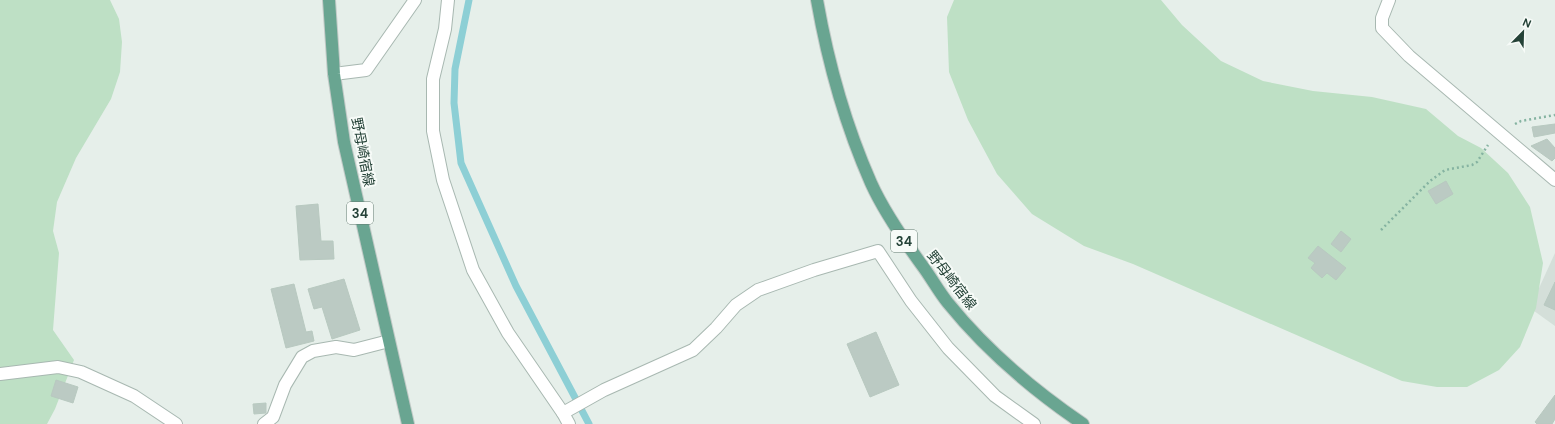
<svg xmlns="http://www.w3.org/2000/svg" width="1555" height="424" font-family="'DM Sans','Noto Sans JP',sans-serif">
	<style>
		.built { fill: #d4dfd9 }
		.green { fill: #bee0c5 }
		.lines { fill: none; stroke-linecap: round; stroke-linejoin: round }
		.stream { stroke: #8dcfd5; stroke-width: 7 }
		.building { fill: #bbcac3; stroke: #b8c9c0 }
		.minor-casing { stroke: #a8b8b1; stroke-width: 14 }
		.tertiary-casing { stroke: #a8b8b1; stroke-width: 14 }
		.primary-casing { stroke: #c2cac7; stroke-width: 14 }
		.path { stroke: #85b3a1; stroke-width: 2.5; stroke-dasharray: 2 3; stroke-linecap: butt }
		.minor { stroke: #fff; stroke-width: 12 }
		.tertiary { stroke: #fff; stroke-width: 12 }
		.primary { stroke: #69a591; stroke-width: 12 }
		.labels { text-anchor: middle; stroke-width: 4; stroke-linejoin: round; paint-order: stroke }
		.shield { fill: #f7fbf8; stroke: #637a71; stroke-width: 1 }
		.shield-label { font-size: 13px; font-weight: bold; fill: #244237 }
		.street-label { font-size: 14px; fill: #244237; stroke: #f7fbf8 }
	</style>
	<rect width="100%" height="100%" fill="#e6efea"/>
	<!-- built -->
	<path class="built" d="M1555,253V326L1530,308Z"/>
	<!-- green -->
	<g class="green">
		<path d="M0,0H110L119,19L122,42L120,72L111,99L76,158L57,202L53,231L59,253L53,330L74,360L55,409L47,424H0Z"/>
		<path d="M954,0H1161L1182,25L1221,61L1263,81L1313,91L1372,97L1426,109L1458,136L1481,148L1508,173L1530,207L1543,263L1536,308L1520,347L1499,370L1467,387H1437L1402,381L1133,264L1084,246L1032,214L997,174L968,120L949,72L947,17Z"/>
	</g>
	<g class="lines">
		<!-- stream -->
		<path class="stream" d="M469,0L455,69L454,103L461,163L516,286L589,424"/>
	</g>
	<!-- building -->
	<g class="building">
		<path d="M1555,124V133L1534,137L1532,127Z"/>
		<path d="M1547,139L1555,148V158L1552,161L1531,146Z"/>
		<path d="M1446,181L1453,194L1436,204L1428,191Z"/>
		<path d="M318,204L321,241H333L334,259L300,260L296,206Z"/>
		<path d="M1341,231L1351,239L1341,252L1331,244Z"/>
		<path d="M1318,246L1346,268L1336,280L1327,273L1322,278L1311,268L1315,263L1308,258Z"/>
		<path d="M344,279L360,330L332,339L322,307L314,309L308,289Z"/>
		<path d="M1555,282V310L1544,305Z"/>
		<path d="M294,284L306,332L312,331L314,341L286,348L271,289Z"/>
		<path d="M876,332L899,385L870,397L847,344Z"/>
		<path d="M56,380L78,387L73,403L51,396Z"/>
		<path d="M1555,395V419L1552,424H1537L1535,422Z"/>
		<path d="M266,403V413L254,414L253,404Z"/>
	</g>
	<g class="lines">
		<defs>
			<g id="minor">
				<path d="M448,0L445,29L433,79V131L443,180L473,270L508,333L563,413L569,424"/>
				<path d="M334,74L366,70L415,0"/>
				<path d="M0,374L58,367L81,372L134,396L176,424"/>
				<path d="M563,413L604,390L693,350L716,328L736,305L758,290L814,270L878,251L911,301L948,348L995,396L1034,424"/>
				<path d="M264,424L273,417L285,385L302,357L313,351L336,347L354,350L389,341"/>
			</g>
			<path id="tertiary" d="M1389,0L1382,18V28L1409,56L1555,180"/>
			<g id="primary">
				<path d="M329,0L334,74L344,142L408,424"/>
				<path d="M817,0C828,63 845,124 871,183C884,212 905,242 924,268C932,279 939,292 948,303C986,350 1033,390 1083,424"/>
			</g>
		</defs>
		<!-- minor casing -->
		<use href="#minor" class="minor-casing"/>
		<!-- tertiary casing -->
		<use href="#tertiary" class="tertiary-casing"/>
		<!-- primary casing -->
		<use href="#primary" class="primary-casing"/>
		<!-- path -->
		<g class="path">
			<path d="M1515,124L1521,121L1555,115"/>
			<path d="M1381,230L1430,181L1445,170L1472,165L1477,162L1488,145"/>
		</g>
		<!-- minor -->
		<use href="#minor" class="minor"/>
		<!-- tertiary -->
		<use href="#tertiary" class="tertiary"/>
		<!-- primary -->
		<use href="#primary" class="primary"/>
	</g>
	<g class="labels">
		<!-- shield labels -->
		<g class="shield">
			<rect x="347" y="202" width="26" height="22" rx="3"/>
			<rect x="891" y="230" width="26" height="22" rx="3"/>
		</g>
		<g class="shield-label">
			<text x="360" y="218">34</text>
			<text x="904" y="246">34</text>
		</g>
		<!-- street labels -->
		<g class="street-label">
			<text transform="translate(363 152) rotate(79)" y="5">野母崎宿線</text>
			<text transform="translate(952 280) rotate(52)" y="5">野母崎宿線</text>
		</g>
	</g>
	<!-- north arrow -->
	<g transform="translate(1523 32) rotate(23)" stroke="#f7fbf8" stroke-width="3" paint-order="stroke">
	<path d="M0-3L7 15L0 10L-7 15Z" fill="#244237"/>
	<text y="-6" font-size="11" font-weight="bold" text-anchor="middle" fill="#244237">N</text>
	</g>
</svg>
